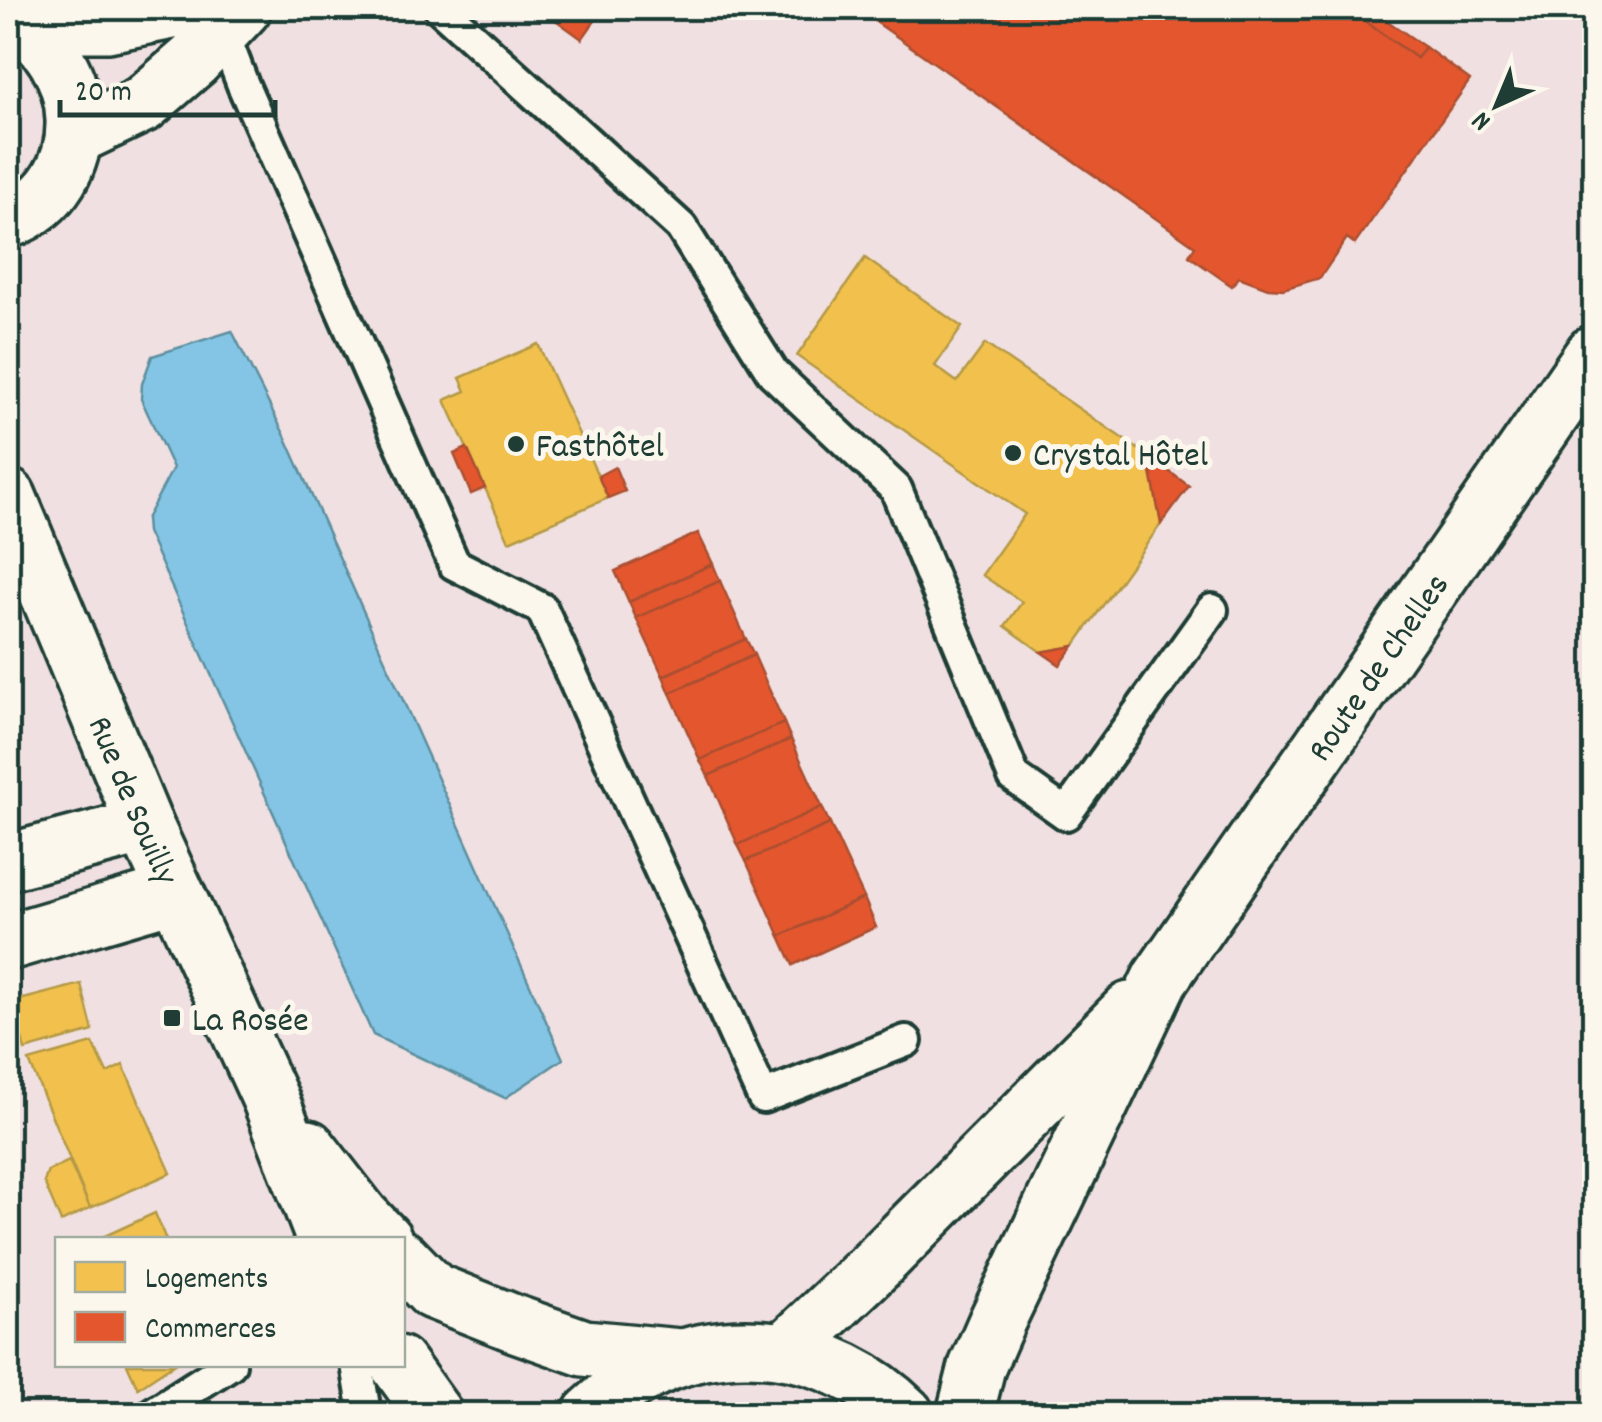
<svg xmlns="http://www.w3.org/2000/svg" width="1602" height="1422" font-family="Dekko,sans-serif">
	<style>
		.water { fill: #84c5e5; stroke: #5c8f9e; stroke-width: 2.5 }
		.homes { fill: #f2c14e; stroke: #b39946; stroke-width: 2.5 }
		.shops { fill: #e4572e; stroke: #a94f30; stroke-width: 2.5 }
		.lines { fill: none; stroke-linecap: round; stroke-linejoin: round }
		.lane-casing { stroke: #1f3d34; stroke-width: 38 }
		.street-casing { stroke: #1f3d34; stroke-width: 62 }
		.secondary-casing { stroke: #1f3d34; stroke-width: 62 }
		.primary-casing { stroke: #1f3d34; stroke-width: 62 }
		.lane { stroke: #fbf7ec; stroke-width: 30 }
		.street { stroke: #fbf7ec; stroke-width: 55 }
		.secondary { stroke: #fbf7ec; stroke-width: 55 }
		.primary { stroke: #fbf7ec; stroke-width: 55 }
		.poi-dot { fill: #1f3d34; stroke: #fbf7ec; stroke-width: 4 }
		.labels { text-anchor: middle; stroke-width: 10; stroke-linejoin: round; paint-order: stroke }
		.poi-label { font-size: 35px; fill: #1f3d34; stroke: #fbf7ec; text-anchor: start }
		.street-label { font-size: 35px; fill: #1f3d34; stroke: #fbf7ec }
	</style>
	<rect width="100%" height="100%" fill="#f1e0e2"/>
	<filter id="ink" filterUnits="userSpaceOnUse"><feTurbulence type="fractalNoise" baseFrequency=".01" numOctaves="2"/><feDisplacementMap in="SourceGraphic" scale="20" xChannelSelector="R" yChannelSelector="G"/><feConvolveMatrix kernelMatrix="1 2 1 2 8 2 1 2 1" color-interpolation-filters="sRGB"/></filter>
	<g filter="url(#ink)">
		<!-- water -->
		<path class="water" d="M232,331L287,440L563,1059L505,1098L373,1035L147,532L146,519L173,468L141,399L142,384L152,356Z"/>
		<!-- homes -->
		<g class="homes">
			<path d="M865,258L962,327L935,366L957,382L985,344L1148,456L1161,524L1074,646L1041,652L1005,626L1022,602L982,575L1025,514L797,356Z"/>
			<path d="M538,344L608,498L509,541L445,400L466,391L460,378Z"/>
			<path d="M81,984L93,1031L25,1050L12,1002Z"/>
			<path d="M93,1043L107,1073L123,1065L171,1173L90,1208L29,1061Z"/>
			<path d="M69,1161L90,1208L61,1222L44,1182L48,1171Z"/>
			<path d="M155,1213L166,1240H96Z"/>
			<path d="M127,1364H174L138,1388Z"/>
		</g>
		<!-- shops -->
		<g class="shops">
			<path d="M566,8H604L582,39L557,21Z"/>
			<path d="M856,8H1376L1366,22L1417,58L1425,47L1470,80L1355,244L1347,238L1320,278L1283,289L1268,288L1239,277L1232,286L1189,256L1195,246Z"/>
			<path d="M1373,11L1425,47L1417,58L1366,22Z"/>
			<path d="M467,448L485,488L471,494L454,454Z"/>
			<path d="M1148,456L1189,486L1161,524Z"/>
			<path d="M615,467L625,491L608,498L598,476Z"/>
			<path d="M698,533L713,564L629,602L615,571Z"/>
			<path d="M713,564L720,581L636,618L629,602Z"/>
			<path d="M720,581L746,639L663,676L636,618Z"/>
			<path d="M746,639L754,655L670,693L663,676Z"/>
			<path d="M1074,646L1060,665L1041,652Z"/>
			<path d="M754,655L784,723L700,760L670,693Z"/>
			<path d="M784,723L791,739L708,776L700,760Z"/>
			<path d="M791,739L822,807L738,845L708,776Z"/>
			<path d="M822,807L830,824L746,861L738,845Z"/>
			<path d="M830,824L864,898L780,936L746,861Z"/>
			<path d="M864,898L876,927L793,965L780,936Z"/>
		</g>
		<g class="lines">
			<defs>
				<g id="lane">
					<path d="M440,8L681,227L773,373L896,489L1014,777L1066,814L1212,610"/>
					<path d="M222,30L243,85L454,564L542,609L763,1097L906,1041"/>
					<path d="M357,1364L364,1407L368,1414"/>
					<path d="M152,1414L230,1364"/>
				</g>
				<g id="street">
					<path d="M23,24H107L187,8"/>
					<path d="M74,137L143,104L194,60L243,8"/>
					<path d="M8,862L145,826"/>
					<path d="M8,942L175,893"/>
				</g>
				<g id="secondary">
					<path d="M8,17C92,56 100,186 8,220"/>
					<path id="s1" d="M8,497L145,826L270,1098L325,1240"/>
					<path d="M308,1148L361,1216L384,1240"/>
					<path d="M402,1259L433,1291L516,1324L584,1348L680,1357"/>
					<path d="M398,1364L434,1414"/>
				</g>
				<g id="primary">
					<path d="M786,1350L874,1267L1130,1010"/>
					<path d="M591,1414C604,1403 618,1389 633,1380C721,1326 833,1342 905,1414"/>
					<path id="s2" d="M965,1414L977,1367L997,1321L1160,979L1594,353"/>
				</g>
			</defs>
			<!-- lane casing -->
			<use href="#lane" class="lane-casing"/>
			<!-- street casing -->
			<use href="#street" class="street-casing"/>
			<!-- secondary casing -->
			<use href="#secondary" class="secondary-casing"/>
			<!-- primary casing -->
			<use href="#primary" class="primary-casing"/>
			<!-- lane -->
			<use href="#lane" class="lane"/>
			<!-- street -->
			<use href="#street" class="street"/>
			<!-- secondary -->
			<use href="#secondary" class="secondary"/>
			<!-- primary -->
			<use href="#primary" class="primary"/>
		</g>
	</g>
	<!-- markers -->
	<g class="poi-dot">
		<circle cx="516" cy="444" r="10"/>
		<circle cx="1013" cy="453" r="10"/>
		<rect x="162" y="1008" width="20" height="20" rx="5"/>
	</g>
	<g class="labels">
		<!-- poi labels -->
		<g class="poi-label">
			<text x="536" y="456">Fasthôtel</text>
			<text x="1033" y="465">Crystal Hôtel</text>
			<text x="192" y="1030">La Rosée</text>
		</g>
		<!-- street labels -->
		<g class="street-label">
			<text dy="12" stroke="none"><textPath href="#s2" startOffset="858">Route de Chelles</textPath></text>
			<text dy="12" stroke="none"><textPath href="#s1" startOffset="328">Rue de Souilly</textPath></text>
		</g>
	</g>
	<!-- margin -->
	<rect width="1602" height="1422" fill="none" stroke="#fbf7ec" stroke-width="40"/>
	<rect x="20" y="20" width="1562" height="1382" fill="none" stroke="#1f3d34" stroke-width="4" filter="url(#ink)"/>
	<!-- legend -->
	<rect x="55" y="1237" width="350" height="130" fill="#fbf7ec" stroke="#a3ada2" stroke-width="2.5"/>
	<rect x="75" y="1262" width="50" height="30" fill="#f2c14e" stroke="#a3ada2" stroke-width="2.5"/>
	<text x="145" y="1287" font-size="30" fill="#1f3d34">Logements</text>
	<rect x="75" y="1312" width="50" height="30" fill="#e4572e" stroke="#a3ada2" stroke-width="2.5"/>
	<text x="145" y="1337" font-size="30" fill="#1f3d34">Commerces</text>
	<!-- north arrow -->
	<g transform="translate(1497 105) rotate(224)" stroke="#fbf7ec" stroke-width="8" paint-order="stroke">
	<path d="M0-8L18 38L0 25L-18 38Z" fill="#1f3d34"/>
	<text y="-15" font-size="28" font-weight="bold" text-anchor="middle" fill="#1f3d34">N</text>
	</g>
	<!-- scale -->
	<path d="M60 100v15h215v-15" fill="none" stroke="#1f3d34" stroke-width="5"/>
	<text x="75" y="100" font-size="30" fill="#1f3d34" stroke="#fbf7ec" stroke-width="8" paint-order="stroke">20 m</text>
</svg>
